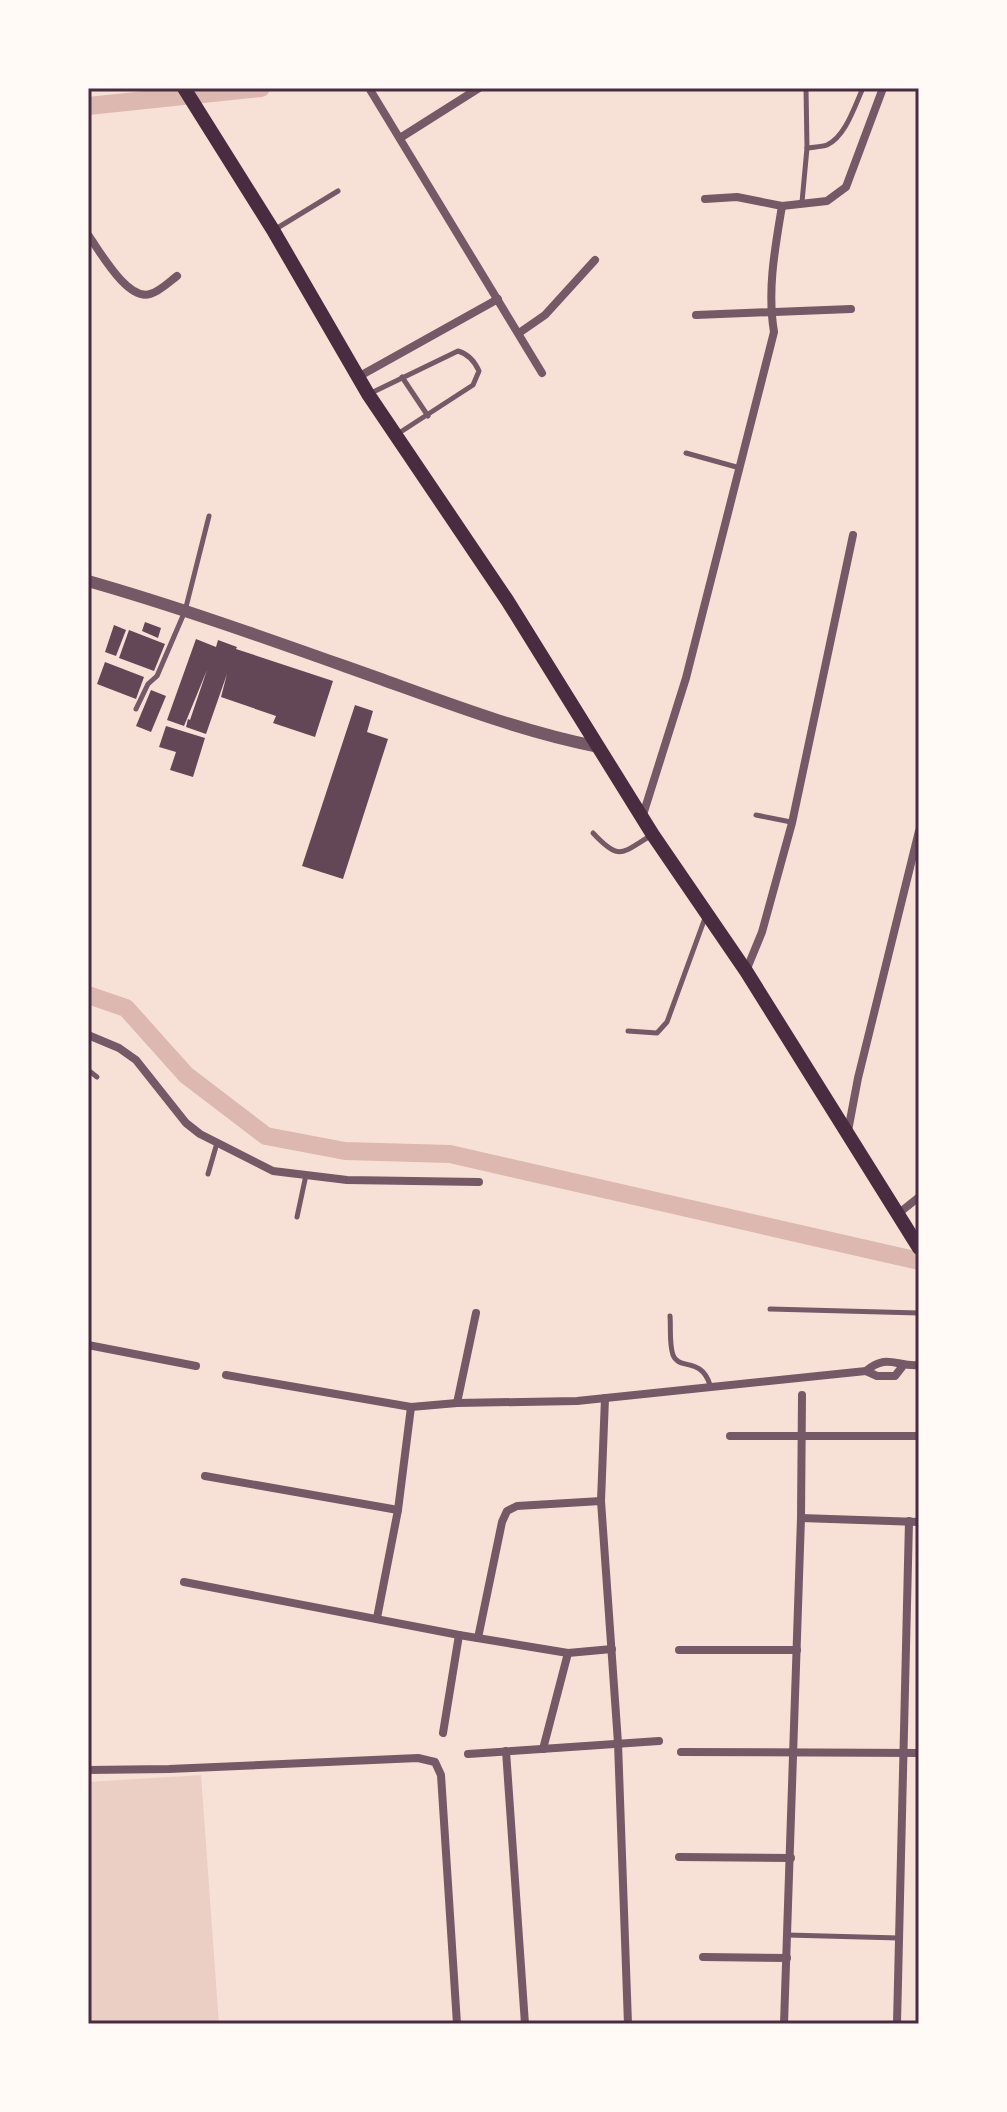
<svg xmlns="http://www.w3.org/2000/svg" width="1007" height="2112" font-family="Ubuntu,sans-serif">
	<style>
		.green { fill: #ebcfc5 }
		.lines { fill: none; stroke-linecap: round; stroke-linejoin: round }
		.canal { stroke: #dcb8b0; stroke-width: 18 }
		.building { fill: #644757 }
		.service { stroke: #755966; stroke-width: 5 }
		.minor { stroke: #755966; stroke-width: 8 }
		.tertiary { stroke: #755966; stroke-width: 12 }
		.secondary { stroke: #4a2c40; stroke-width: 14 }
		.neatline { fill: none; stroke: #4a2c40; stroke-width: 3 }
	</style>
	<rect width="100%" height="100%" fill="#f7e1d7"/>
	<!-- green -->
	<path class="green" d="M201,1775L219,2024H88V1782Z"/>
	<g class="lines">
		<!-- canal -->
		<g class="canal">
			<path d="M88,106L261,88"/>
			<path d="M88,995L126,1008L186,1075L266,1136L345,1151L450,1154L919,1261"/>
		</g>
	</g>
	<!-- building -->
	<g class="building">
		<path d="M145,622L161,628L158,638L142,631Z"/>
		<path d="M114,625L126,630L116,656L105,652Z"/>
		<path d="M129,630L165,644L154,671L119,658Z"/>
		<path d="M196,639L216,647L218,640L237,647L236,649L333,681L315,737L273,723L276,716L221,697L227,674L206,734L186,727L188,719L190,720L207,670L184,726L167,720Z"/>
		<path d="M105,662L144,677L136,699L97,684Z"/>
		<path d="M151,690L166,696L151,732L136,726Z"/>
		<path d="M355,705L373,711L367,732L388,739L343,879L302,866Z"/>
		<path d="M166,726L205,738L193,777L170,770L176,752L159,747Z"/>
	</g>
	<g class="lines">
		<!-- service -->
		<g class="service">
			<path d="M807,148C813,147 822,147 827,145C846,136 855,105 863,88"/>
			<path d="M802,202L807,148L806,88"/>
			<path d="M274,230L338,191"/>
			<path d="M402,377L428,416"/>
			<path d="M369,394L458,351C468,354 475,362 479,371L473,385L399,433"/>
			<path d="M686,453L740,468"/>
			<path d="M136,709L148,684L157,676L185,611L209,516"/>
			<path d="M756,815L791,822"/>
			<path d="M593,833C620,862 621,853 652,835"/>
			<path d="M628,1031L657,1033L667,1022L705,918"/>
			<path d="M88,1070L97,1077"/>
			<path d="M208,1174L217,1143"/>
			<path d="M297,1217L306,1175"/>
			<path d="M770,1309L919,1313"/>
			<path d="M670,1316C671,1327 669,1344 673,1355C679,1371 701,1356 710,1385"/>
			<path d="M787,1935L899,1938"/>
		</g>
		<!-- minor -->
		<g class="minor">
			<path d="M369,88L542,373"/>
			<path d="M400,138L479,88"/>
			<path d="M705,199L737,197L782,206"/>
			<path d="M88,235C100,251 127,301 150,294C159,292 169,282 177,276"/>
			<path d="M696,315L851,309"/>
			<path d="M519,333L545,315L595,260"/>
			<path d="M358,377L498,299"/>
			<path d="M642,818L686,678L774,332C767,290 775,248 782,206L827,201L846,187L883,88"/>
			<path d="M746,971L762,932L792,823L853,535"/>
			<path d="M88,1035L119,1048L136,1060L186,1123L200,1134L273,1171L347,1180L479,1182"/>
			<path d="M848,1131L858,1078L919,831"/>
			<path d="M899,1213L919,1197"/>
			<path d="M88,1345L196,1366"/>
			<path d="M866,1371L877,1376H895L902,1367"/>
			<path d="M226,1375L411,1407L457,1403L577,1401L866,1371C887,1353 896,1367 919,1365"/>
			<path d="M605,1398L601,1501L618,1743L628,2024"/>
			<path d="M457,1403L476,1313"/>
			<path d="M730,1436H919"/>
			<path d="M205,1476L398,1510"/>
			<path d="M801,1518L919,1522"/>
			<path d="M184,1582L459,1635L568,1653L612,1649"/>
			<path d="M377,1618L398,1510L411,1407"/>
			<path d="M478,1638L502,1522L507,1511L517,1506L601,1501"/>
			<path d="M679,1650H797"/>
			<path d="M443,1733L459,1635"/>
			<path d="M543,1749L568,1653"/>
			<path d="M506,1751L525,2024"/>
			<path d="M681,1752L919,1753"/>
			<path d="M468,1754L659,1741"/>
			<path d="M88,1770L169,1769L418,1758L435,1762L441,1775L457,2024"/>
			<path d="M679,1857L791,1858"/>
			<path d="M703,1957L787,1958"/>
			<path d="M784,2024L801,1518L802,1395"/>
			<path d="M897,2024L909,1521"/>
		</g>
		<!-- tertiary -->
		<path class="tertiary" d="M88,581C186,609 282,644 378,678C450,704 523,732 599,747"/>
		<!-- secondary -->
		<path class="secondary" d="M184,88L273,230L368,394L507,600L653,835L746,971L919,1248"/>
	</g>
	<!-- border -->
	<rect width="1007" height="2112" fill="none" stroke="#fffaf5" stroke-width="180"/>
	<rect x="90" y="90" width="827" height="1932" class="neatline"/>
</svg>
